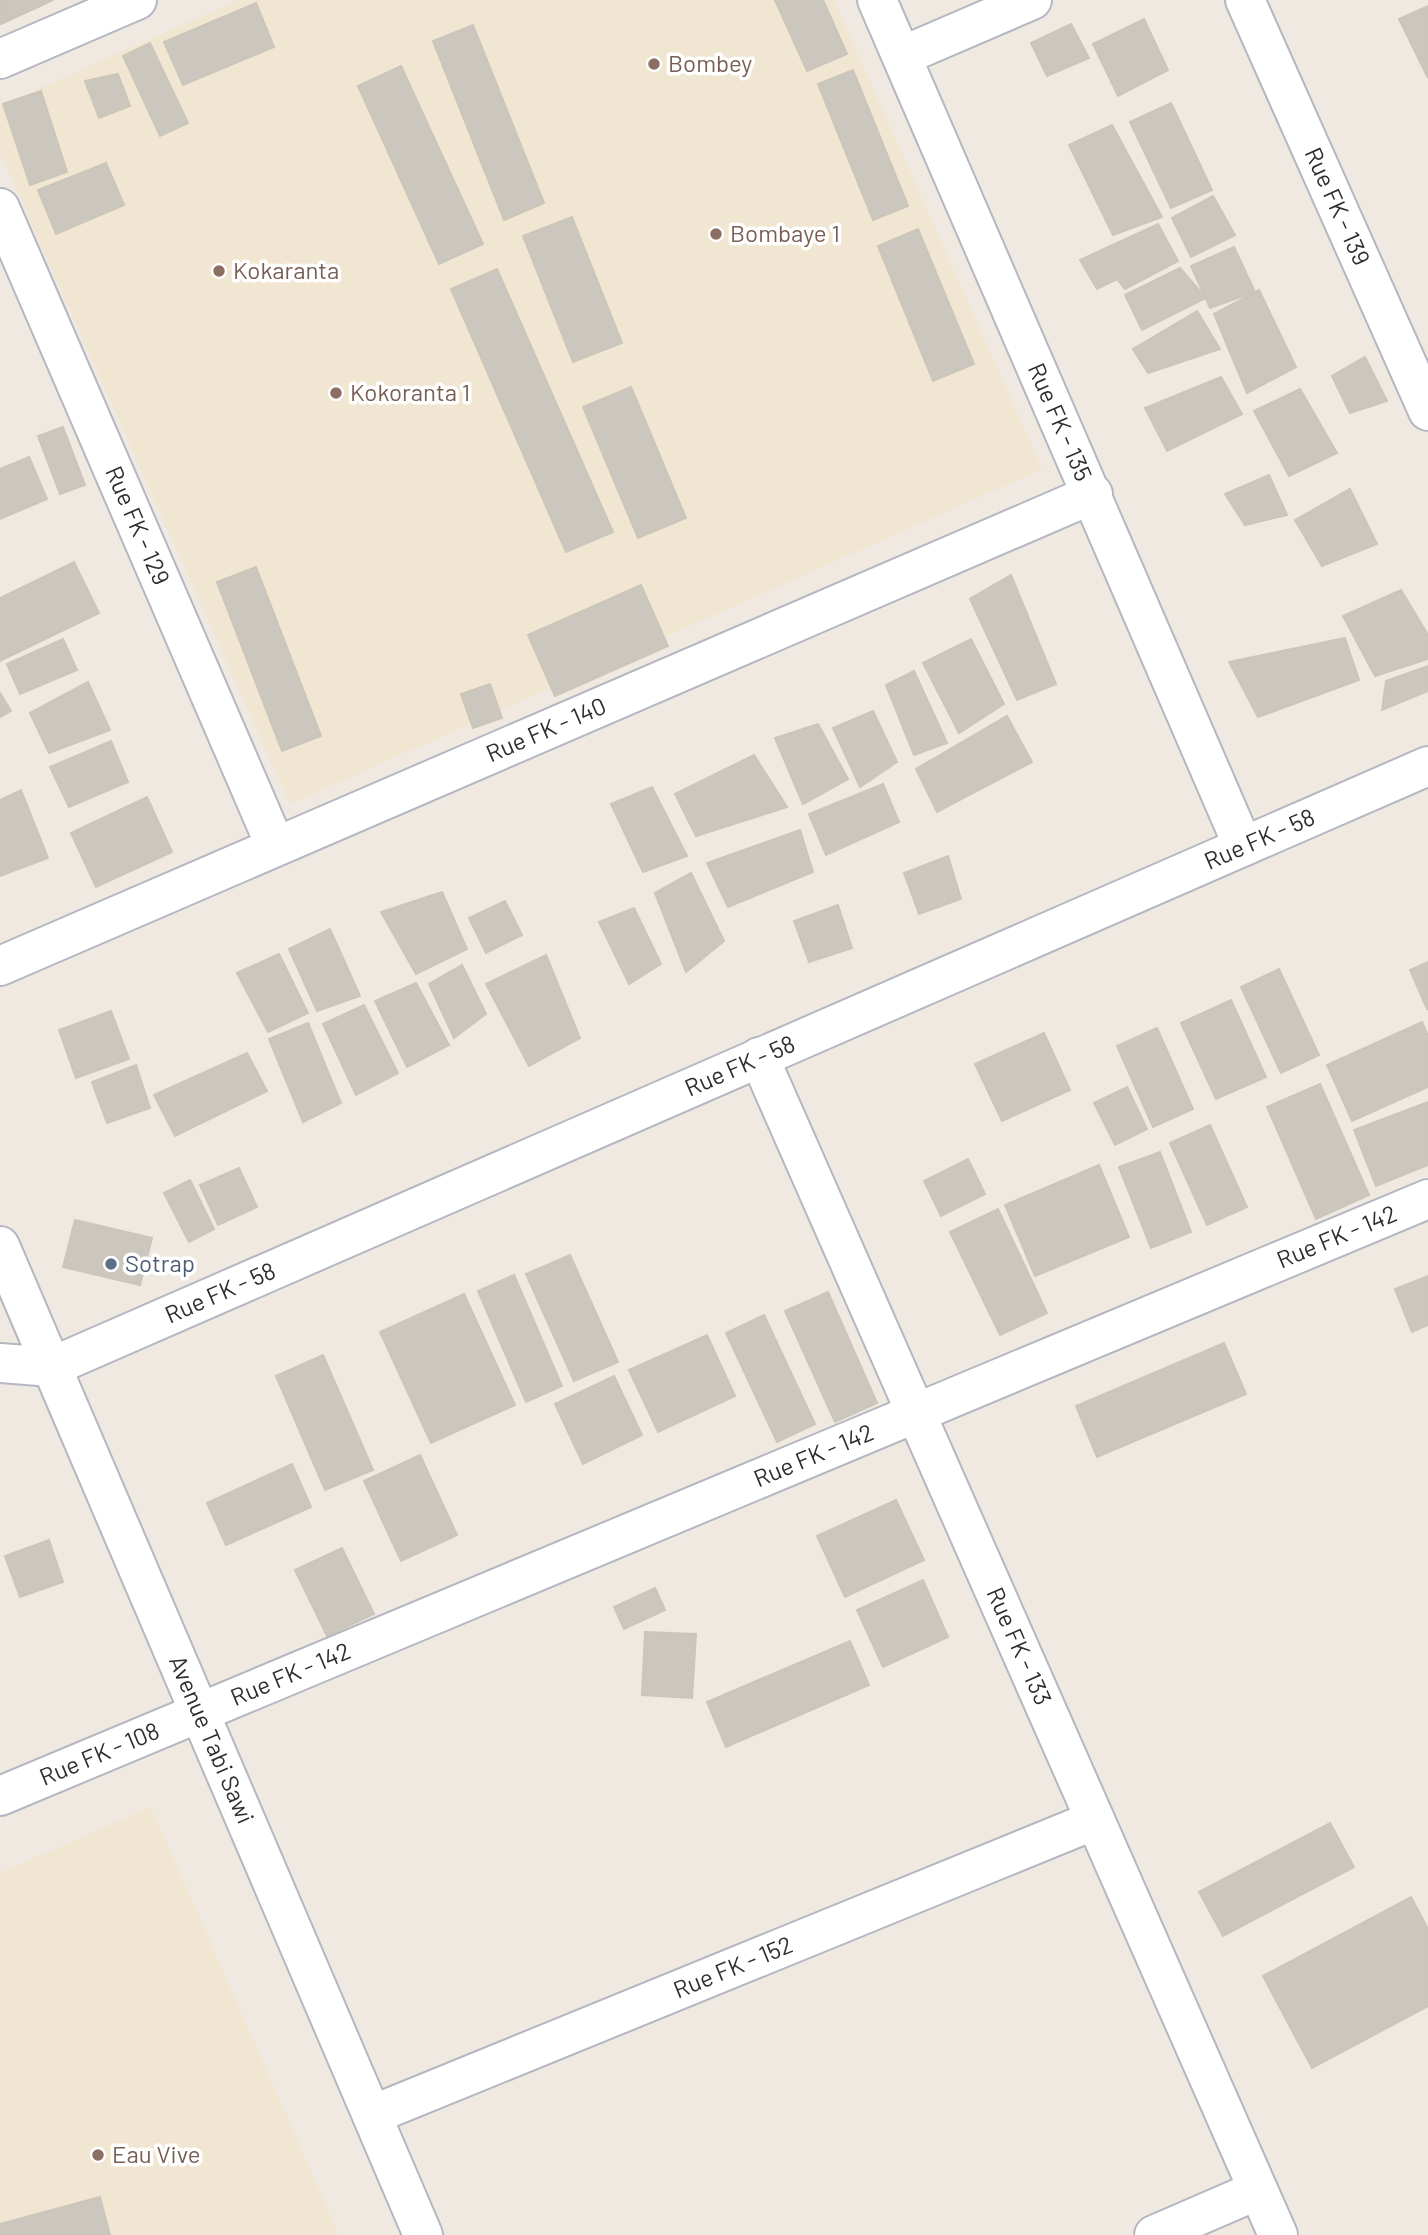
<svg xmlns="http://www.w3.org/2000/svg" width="1428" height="2235" font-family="Barlow,sans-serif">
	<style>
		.education { fill: #f0e6d1 }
		.building { fill: #cbc7bf; stroke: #cbc5ba; stroke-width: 2 }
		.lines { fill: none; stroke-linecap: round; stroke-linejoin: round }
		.minor-casing { stroke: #b4b7c1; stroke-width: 42 }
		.minor { stroke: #fff; stroke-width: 38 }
		.education-dot { fill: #8d6e63; stroke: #fff; stroke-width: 2.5 }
		.service-dot { fill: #5c6f8a; stroke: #fff; stroke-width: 2.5 }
		.labels { text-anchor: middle; stroke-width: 7; stroke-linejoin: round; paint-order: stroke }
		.education-label { font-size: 24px; fill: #785e54; stroke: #fff; text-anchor: start }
		.street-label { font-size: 24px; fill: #2e2e2e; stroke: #fff }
		.service-label { font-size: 24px; fill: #4e5e75; stroke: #fff; text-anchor: start }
	</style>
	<rect width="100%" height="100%" fill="#efe9e1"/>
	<!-- education -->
	<g class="education">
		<path d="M238,0H834L1042,469L290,804L0,153V106Z"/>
		<path d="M151,1807L339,2235H0V1873Z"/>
	</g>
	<!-- building -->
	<g class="building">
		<path d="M0,0H53L1,24Z"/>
		<path d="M775,0H823L847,54L807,71Z"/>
		<path d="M256,3L274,47L183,85L164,42Z"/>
		<path d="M1428,6V78L1399,19Z"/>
		<path d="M1144,19L1168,70L1118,96L1093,44Z"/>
		<path d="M1071,24L1089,58L1047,76L1031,43Z"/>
		<path d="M473,25L544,203L504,220L433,41Z"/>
		<path d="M150,43L188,123L160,136L123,56Z"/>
		<path d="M401,66L483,244L439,264L358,86Z"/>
		<path d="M853,70L908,206L873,220L818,84Z"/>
		<path d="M118,74L130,106L99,118L85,81Z"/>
		<path d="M41,91L67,172L30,185L3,104Z"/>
		<path d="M1171,103L1212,190L1171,208L1130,122Z"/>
		<path d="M1112,125L1162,217L1113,235L1069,145Z"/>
		<path d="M106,163L124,205L56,234L38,190Z"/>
		<path d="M1213,196L1235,235L1191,257L1172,218Z"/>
		<path d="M572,217L622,343L573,362L523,236Z"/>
		<path d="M1158,224L1178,261L1125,289L1117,279L1097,289L1080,260Z"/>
		<path d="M918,229L974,364L933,381L878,246Z"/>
		<path d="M1234,247L1255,292L1210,308L1191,266Z"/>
		<path d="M1180,268L1206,298L1142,330L1125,295Z"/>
		<path d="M497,269L613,532L566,552L451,289Z"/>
		<path d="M1259,290L1296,367L1247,393L1214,314Z"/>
		<path d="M1197,311L1220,349L1148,373L1133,349Z"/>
		<path d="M1365,357L1387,401L1350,413L1332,376Z"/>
		<path d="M1221,377L1242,414L1167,451L1145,408Z"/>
		<path d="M631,387L686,518L638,538L583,407Z"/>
		<path d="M1300,389L1337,453L1289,476L1254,411Z"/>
		<path d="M63,427L85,485L60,494L38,436Z"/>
		<path d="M29,457L47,499L0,519V469Z"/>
		<path d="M1269,475L1287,515L1245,525L1225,494Z"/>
		<path d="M1350,489L1377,544L1322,566L1295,520Z"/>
		<path d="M74,562L99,613L0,661V598Z"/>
		<path d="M256,567L321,736L282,751L217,582Z"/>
		<path d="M1011,575L1056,684L1017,700L970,599Z"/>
		<path d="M641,585L668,646L555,696L528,635Z"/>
		<path d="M1401,590L1428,635V659L1375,676L1343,616Z"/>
		<path d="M1345,638L1359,680L1258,717L1229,662Z"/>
		<path d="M63,639L77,670L20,694L7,664Z"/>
		<path d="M971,639L1004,704L959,733L923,663Z"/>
		<path d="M1428,666V691L1382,710L1386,681Z"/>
		<path d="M914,671L947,743L914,755L886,685Z"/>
		<path d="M88,682L110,730L49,753L30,713Z"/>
		<path d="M490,684L502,718L473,728L461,694Z"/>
		<path d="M0,693L11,711L0,717Z"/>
		<path d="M873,711L897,762L860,787L833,728Z"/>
		<path d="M1007,716L1032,762L937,812L916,769Z"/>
		<path d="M818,724L848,779L803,804L775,738Z"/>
		<path d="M111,741L128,782L69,807L50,767Z"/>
		<path d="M754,755L787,807L696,836L675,794Z"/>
		<path d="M883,784L899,822L826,855L809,814Z"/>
		<path d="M652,787L687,856L643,872L611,804Z"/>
		<path d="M21,790L48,858L0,876V800Z"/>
		<path d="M147,797L172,852L96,887L71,833Z"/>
		<path d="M800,830L813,872L728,907L707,863Z"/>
		<path d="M948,856L961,899L919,914L904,873Z"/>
		<path d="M691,873L724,941L686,972L655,893Z"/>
		<path d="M442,892L467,949L416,974L381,912Z"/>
		<path d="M505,901L522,935L486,953L469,918Z"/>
		<path d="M838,905L852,948L809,962L794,921Z"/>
		<path d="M634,908L661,964L629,984L599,922Z"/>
		<path d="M330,929L360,996L317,1011L289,949Z"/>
		<path d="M279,954L308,1013L268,1032L237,973Z"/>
		<path d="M546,955L580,1038L529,1066L486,984Z"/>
		<path d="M1428,962V1009H1427L1410,970Z"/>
		<path d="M462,965L486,1014L454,1038L429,984Z"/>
		<path d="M1279,969L1319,1055L1281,1073L1241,987Z"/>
		<path d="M416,983L449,1045L407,1067L375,1001Z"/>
		<path d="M1231,1000L1266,1077L1216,1099L1181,1023Z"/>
		<path d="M364,1005L398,1073L356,1095L323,1024Z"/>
		<path d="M111,1011L129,1059L76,1078L59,1030Z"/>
		<path d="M1422,1022L1428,1036V1087L1352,1121L1327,1065Z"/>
		<path d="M308,1023L341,1103L303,1122L269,1039Z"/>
		<path d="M1157,1028L1193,1109L1153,1127L1117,1046Z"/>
		<path d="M1044,1033L1070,1090L1002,1121L975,1064Z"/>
		<path d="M247,1053L267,1091L175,1136L154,1095Z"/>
		<path d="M136,1065L150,1108L107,1123L92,1082Z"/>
		<path d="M1320,1084L1369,1195L1316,1219L1267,1107Z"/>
		<path d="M1127,1087L1147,1129L1115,1145L1094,1103Z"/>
		<path d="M1428,1102V1165L1376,1186L1354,1130Z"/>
		<path d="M1210,1125L1247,1207L1207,1225L1170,1143Z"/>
		<path d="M1160,1152L1191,1232L1151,1248L1119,1167Z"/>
		<path d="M968,1159L985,1194L941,1216L924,1181Z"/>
		<path d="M1099,1165L1129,1237L1035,1276L1005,1205Z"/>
		<path d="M239,1168L257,1207L218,1225L200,1185Z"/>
		<path d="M190,1180L214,1229L189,1242L164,1193Z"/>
		<path d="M998,1209L1047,1313L1000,1335L950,1232Z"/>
		<path d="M75,1220L152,1238L140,1285L63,1267Z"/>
		<path d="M570,1255L618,1362L574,1381L526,1274Z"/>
		<path d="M514,1275L562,1386L526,1402L478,1291Z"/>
		<path d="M1428,1276V1325L1412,1332L1395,1289Z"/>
		<path d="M828,1292L877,1403L835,1422L785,1311Z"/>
		<path d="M464,1294L515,1405L431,1443L380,1332Z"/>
		<path d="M764,1315L815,1424L777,1442L726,1333Z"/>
		<path d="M707,1335L735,1396L658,1432L629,1370Z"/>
		<path d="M1224,1343L1246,1394L1097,1457L1076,1406Z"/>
		<path d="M323,1355L373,1470L325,1490L276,1376Z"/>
		<path d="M614,1376L642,1435L583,1464L555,1404Z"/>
		<path d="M420,1455L457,1535L401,1561L364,1481Z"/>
		<path d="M292,1464L311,1507L226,1545L207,1503Z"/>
		<path d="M896,1500L924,1560L845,1597L817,1536Z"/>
		<path d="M49,1540L63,1582L20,1597L5,1556Z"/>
		<path d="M342,1548L374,1614L327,1636L295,1570Z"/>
		<path d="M923,1580L948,1637L883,1667L857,1610Z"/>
		<path d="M655,1588L665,1610L624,1629L614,1607Z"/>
		<path d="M645,1632L696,1634L692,1698L642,1695Z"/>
		<path d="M850,1641L869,1685L726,1747L707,1702Z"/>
		<path d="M1330,1823L1354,1867L1223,1936L1199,1892Z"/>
		<path d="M1411,1897L1428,1929V2006L1312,2068L1263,1976Z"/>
		<path d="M100,2197L110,2235H0V2224Z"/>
	</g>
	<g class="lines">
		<defs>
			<g id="minor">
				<path id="s1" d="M877,0L1243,846"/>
				<path id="s2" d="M1245,0L1428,411"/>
				<path d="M902,56L1032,0"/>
				<path d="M0,59L137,0"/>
				<path id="s3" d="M0,208L275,845"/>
				<path id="s4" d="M0,966L1093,494"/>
				<path id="s5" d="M759,1057L1278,2235"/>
				<path id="s6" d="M0,1246L423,2235"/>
				<path id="s7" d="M0,1363L51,1367L1428,766"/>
				<path id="s8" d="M0,1796L1428,1199"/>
				<path id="s9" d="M372,2115L1095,1820"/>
				<path d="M1154,2235L1258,2190"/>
			</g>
		</defs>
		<!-- minor casing -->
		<use href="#minor" class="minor-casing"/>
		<!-- minor -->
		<use href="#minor" class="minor"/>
	</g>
	<!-- markers -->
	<g class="education-dot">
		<circle cx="654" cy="64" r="7"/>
		<circle cx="716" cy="234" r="7"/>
		<circle cx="219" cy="271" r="7"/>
		<circle cx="336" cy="393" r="7"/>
		<circle cx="98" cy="2155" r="7"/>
	</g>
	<circle class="service-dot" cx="111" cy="1264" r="7"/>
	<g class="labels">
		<!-- education labels -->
		<g class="education-label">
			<text x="668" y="72">Bombey</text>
			<text x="730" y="242">Bombaye 1</text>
			<text x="233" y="279">Kokaranta</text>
			<text x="350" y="401">Kokoranta 1</text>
			<text x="112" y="2163">Eau Vive</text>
		</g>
		<!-- street labels -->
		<g class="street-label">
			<text dy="8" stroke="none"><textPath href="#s2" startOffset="226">Rue FK - 139</textPath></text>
			<text dy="8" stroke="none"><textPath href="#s1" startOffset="460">Rue FK - 135</textPath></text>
			<text dy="8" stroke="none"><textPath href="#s3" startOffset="346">Rue FK - 129</textPath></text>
			<text dy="8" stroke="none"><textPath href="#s4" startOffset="595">Rue FK - 140</textPath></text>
			<text dy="8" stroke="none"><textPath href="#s7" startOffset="1370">Rue FK - 58</textPath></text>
			<text dy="8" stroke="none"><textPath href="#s7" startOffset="803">Rue FK - 58</textPath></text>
			<text dy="8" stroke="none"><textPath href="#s8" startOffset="1449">Rue FK - 142</textPath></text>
			<text dy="8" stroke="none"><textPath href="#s7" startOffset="236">Rue FK - 58</textPath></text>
			<text dy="8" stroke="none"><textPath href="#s8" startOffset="882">Rue FK - 142</textPath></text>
			<text dy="8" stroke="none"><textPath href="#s5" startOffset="644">Rue FK - 133</textPath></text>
			<text dy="8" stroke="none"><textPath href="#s8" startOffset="315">Rue FK - 142</textPath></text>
			<text dy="8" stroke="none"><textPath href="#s6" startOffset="537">Avenue Tabi Sawi</textPath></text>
			<text dy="8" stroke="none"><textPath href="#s8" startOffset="108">Rue FK - 108</textPath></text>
			<text dy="8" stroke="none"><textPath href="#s9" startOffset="390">Rue FK - 152</textPath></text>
		</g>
		<!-- service labels -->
		<g class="service-label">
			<text x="125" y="1272">Sotrap</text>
		</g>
	</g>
</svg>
